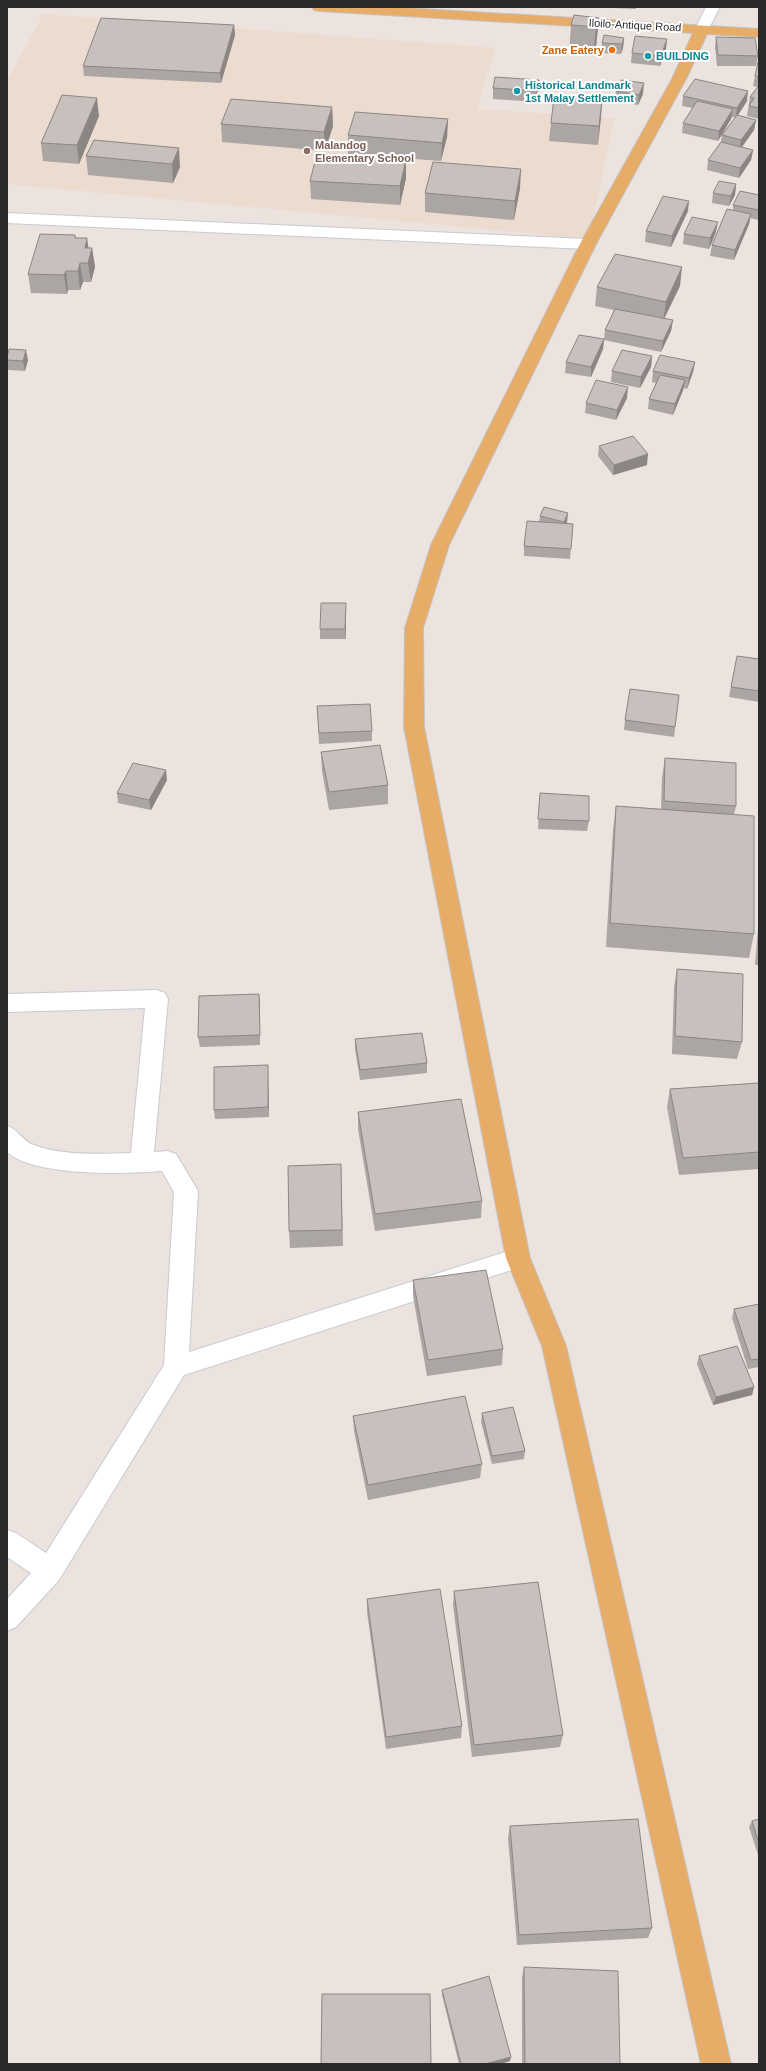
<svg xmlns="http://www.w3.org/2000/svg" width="766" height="2071" font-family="Arial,sans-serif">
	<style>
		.education { fill: #ecdccf }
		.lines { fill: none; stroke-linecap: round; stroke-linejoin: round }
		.minor-casing { stroke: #c6cbd3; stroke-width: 2 }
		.major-casing { stroke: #c4c4c4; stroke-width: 2 }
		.minor { fill: #fff; fill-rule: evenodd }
		.major { fill: #e6ac68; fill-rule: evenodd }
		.wall { fill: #aba5a3 }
		.shaded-wall { fill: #8b8684 }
		.building { fill: #c7c0bd; stroke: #8b8684 }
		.food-dot { fill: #e8710a; stroke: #fff; stroke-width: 1.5 }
		.culture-dot { fill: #0f9aa8; stroke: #fff; stroke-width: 1.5 }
		.education-dot { fill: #8d6e63; stroke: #fff; stroke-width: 1.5 }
		.labels { text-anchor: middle; stroke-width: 4; stroke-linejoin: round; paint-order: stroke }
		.far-street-label { font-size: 11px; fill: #2b2b2b; stroke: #fff }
		.far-food-label { font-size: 11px; font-weight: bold; fill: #c56008; stroke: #fff; text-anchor: end }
		.far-culture-label { font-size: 11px; font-weight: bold; fill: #0d838f; stroke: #fff; text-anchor: start }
		.far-education-label { font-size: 11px; font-weight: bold; fill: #785e54; stroke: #fff; text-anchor: start }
	</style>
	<rect width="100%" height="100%" fill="#ece3de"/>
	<!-- education -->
	<path class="education" d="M43,14L495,48L477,109L614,118L589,239L7,184V82Z"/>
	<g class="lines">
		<defs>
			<g id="minor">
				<path d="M706,7H720L707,32H697L695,29Z"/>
				<path d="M7,213L588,239L594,241L596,244L594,247L588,249L7,223Z"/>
				<path d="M157,990L165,993L168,999L154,1152L168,1151L176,1154L198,1191L189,1352L518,1248L526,1251L530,1258L526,1265L518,1268L184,1375L59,1580L16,1627L7,1631V1599L31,1573L7,1557V1530L16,1533L46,1553L164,1365L174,1192L162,1171C127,1174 34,1177 7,1152V1126C19,1130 22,1141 34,1145C63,1156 100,1154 131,1153L145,1008L7,1012V994Z"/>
			</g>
			<path id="major" d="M312,7H389L759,29V37L707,34L686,79L596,244L449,545L423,628L424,727L530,1258L566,1346L731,2064H701L542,1346L506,1258L404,727L405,628L431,545L580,244L672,79L693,33L319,11L314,10Z"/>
		</defs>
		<!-- minor casing -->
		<use href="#minor" class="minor-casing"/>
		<!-- major casing -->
		<use href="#major" class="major-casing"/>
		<!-- minor -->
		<use href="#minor" class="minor"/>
		<!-- major -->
		<use href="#major" class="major"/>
	</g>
	<!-- wall -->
	<g class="wall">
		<path d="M591,7H636V9Z"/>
		<path d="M599,18L596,47L593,56L569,54L571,25Z"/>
		<path d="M234,25L235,35L221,83L84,76L83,66Z"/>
		<path d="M716,37L758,56L756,66H717L715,47Z"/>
		<path d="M624,38L623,48L621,54L601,53L602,43Z"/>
		<path d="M667,39L666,49L660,66L631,63L632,53Z"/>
		<path d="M759,62V119L747,116L750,97L758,87L753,86L755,76Z"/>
		<path d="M493,88L538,90L536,102L493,99Z"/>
		<path d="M616,91L643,94L638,105L615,101Z"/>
		<path d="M683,96L747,101L738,115L756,120L754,130L742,147L753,150L751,160L739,178L707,170L708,160L721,142L722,135L736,118L732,117L731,119L718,141L682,133L683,123L693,108L682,106Z"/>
		<path d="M602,100L598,145L549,141L551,123Z"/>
		<path d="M332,107L333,126L325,151L222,142L221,124Z"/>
		<path d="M99,116L79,164L43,161L41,143Z"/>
		<path d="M448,119L447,137L441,161L348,154V135Z"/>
		<path d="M94,140L180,167L173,183L88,175L86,156Z"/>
		<path d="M406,160V178L400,205L311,199L310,181Z"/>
		<path d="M736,184L735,195L729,206L712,203L713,193Z"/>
		<path d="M520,188L514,220L425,212V193Z"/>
		<path d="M759,195V217L758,220L750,218L749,224L734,260L710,256L712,245L733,210V205Z"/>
		<path d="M688,211L671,247L645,242L646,231Z"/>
		<path d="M716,232L709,249L683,244L684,234Z"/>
		<path d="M75,235L76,238L89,248H92L95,267L91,282H83L80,290H68L67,294L31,293L28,274Z"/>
		<path d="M680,286L664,319L673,320L671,331L661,352L604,340L603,349L591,377L565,373L566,362L604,339L605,330L614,310L595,306L597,287Z"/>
		<path d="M652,356L651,367L640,388L611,382L612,371Z"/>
		<path d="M7,357L28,360L25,371L8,370L7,365Z"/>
		<path d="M695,362L693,372L687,389L684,388L673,415L648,409L649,399L656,383L652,382L653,371Z"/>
		<path d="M627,398L616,420L585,413L586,403Z"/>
		<path d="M599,446L647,465L613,475L598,456Z"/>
		<path d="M540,516L567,523L573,524L570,559L524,556V546L539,522Z"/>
		<path d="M346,613V639H320V629Z"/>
		<path d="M737,656L759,659V702L729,697Z"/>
		<path d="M679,695L674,737L624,730L625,720Z"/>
		<path d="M317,706L372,731V741L319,744Z"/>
		<path d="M321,752L388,785V804L329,810L322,771Z"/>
		<path d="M665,758L736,806L734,815L754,934L749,958L606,947L613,830L616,806L661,809L662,777Z"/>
		<path d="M167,780L151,810L118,803L117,793Z"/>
		<path d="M540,793L589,821L587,831L538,829Z"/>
		<path d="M759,915V965H755Z"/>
		<path d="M677,969L742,1042L737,1059L672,1054L674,987Z"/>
		<path d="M259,994L260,1004V1045L200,1047L198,1037Z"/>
		<path d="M355,1039L427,1063V1073L360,1080L355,1049Z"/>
		<path d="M268,1065L269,1117L215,1119L214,1110Z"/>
		<path d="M759,1083V1169L679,1175L667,1107L670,1089Z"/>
		<path d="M358,1112L482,1201L481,1218L375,1231L358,1129Z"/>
		<path d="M341,1164L343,1246L290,1248L289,1231Z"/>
		<path d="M413,1280L503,1349L502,1365L427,1376L413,1296Z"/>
		<path d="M759,1304V1367L748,1369L732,1318L734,1309Z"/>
		<path d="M699,1356L754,1387L752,1395L713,1405L697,1364Z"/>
		<path d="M482,1413L525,1451L524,1459L492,1464L481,1422Z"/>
		<path d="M353,1416L482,1464L480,1478L368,1500L354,1431Z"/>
		<path d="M454,1591L563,1735L560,1747L472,1757L453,1605Z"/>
		<path d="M367,1599L462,1726L461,1738L386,1749L367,1612Z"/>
		<path d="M759,1819V1858L749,1827L752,1821Z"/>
		<path d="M510,1826L652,1928L648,1938L517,1945L508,1838Z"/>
		<path d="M524,1967L620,2064H522V1977Z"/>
		<path d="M442,1990L510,2061L500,2064H459L442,1995Z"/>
	</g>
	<!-- shaded-wall -->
	<g class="shaded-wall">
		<path d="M599,18L596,47L593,56L596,27Z"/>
		<path d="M234,25L235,35L221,83L220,73Z"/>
		<path d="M624,38L623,48L621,54L622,44Z"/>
		<path d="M667,39L666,49L660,66L661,56Z"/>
		<path d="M539,80L538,90L536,102L537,91Z"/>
		<path d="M644,83L643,94L638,105L639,95Z"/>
		<path d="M748,91L747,101L736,118L737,108Z"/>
		<path d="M97,98L99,116L79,164L77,145Z"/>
		<path d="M602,100L601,118L598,145L599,126Z"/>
		<path d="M332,107L333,126L325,151L324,132Z"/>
		<path d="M733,109L731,119L718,141L719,131Z"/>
		<path d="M448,119L447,137L441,161L442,143Z"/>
		<path d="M756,120L754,130L739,151L741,140Z"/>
		<path d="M179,148L180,167L173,183L172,164Z"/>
		<path d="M753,150L751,160L739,178L740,168Z"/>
		<path d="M406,160V178L400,205V186Z"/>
		<path d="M521,169L520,188L514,220L515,201Z"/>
		<path d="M736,184L735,195L729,206L731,196Z"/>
		<path d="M689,201L688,211L671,247L672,236Z"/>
		<path d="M751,214L749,224L734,260L735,250Z"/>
		<path d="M718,222L716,232L709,249L710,238Z"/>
		<path d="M87,238L90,257L85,248Z"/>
		<path d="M92,248L95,267L91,282L88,263Z"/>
		<path d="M80,263L83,282L80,290L78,271Z"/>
		<path d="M682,267L680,286L663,321L666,302Z"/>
		<path d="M66,271L68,290L67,294L64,275Z"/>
		<path d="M673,320L671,331L661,352L663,341Z"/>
		<path d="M604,339L603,349L591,377V367Z"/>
		<path d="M26,350L28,360L25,371L23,361Z"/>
		<path d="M652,356L651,367L640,388L641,377Z"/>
		<path d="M695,362L693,372L687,389L689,378Z"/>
		<path d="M7,369L8,376L7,379Z"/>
		<path d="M685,380L683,390L673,415L675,404Z"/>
		<path d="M628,387L627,398L616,420L617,410Z"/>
		<path d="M648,454L647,465L613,475L614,465Z"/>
		<path d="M568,513L567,523L563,532L564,522Z"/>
		<path d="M346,603V639L345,629Z"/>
		<path d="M166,770L167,780L151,810L149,800Z"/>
		<path d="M259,994L260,1004V1045V1035Z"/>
		<path d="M268,1065V1074L269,1117L268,1107Z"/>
		<path d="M754,1387L752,1395L713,1405L716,1397Z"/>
		<path d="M511,2057L510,2061L500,2064H485Z"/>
	</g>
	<!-- building -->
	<g class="building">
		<path d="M574,15L599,18L596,27L571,25Z"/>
		<path d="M101,18L234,25L220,73L83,66Z"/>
		<path d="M604,35L624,38L622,44L602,43Z"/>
		<path d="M635,36L667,39L661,56L632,53Z"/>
		<path d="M716,37L755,38L758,56L718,55Z"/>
		<path d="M758,62H759V77L755,76Z"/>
		<path d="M495,77L539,80L537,91L493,88Z"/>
		<path d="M695,79L748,91L737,108L683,96Z"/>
		<path d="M621,80L644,83L639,95L616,91Z"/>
		<path d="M759,85V108L749,106L754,98L750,97Z"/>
		<path d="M62,95L97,98L77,145L41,143Z"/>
		<path d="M554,97L602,100L599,126L551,123Z"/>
		<path d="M231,99L332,107L324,132L221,124Z"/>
		<path d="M697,101L733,109L719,131L683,123Z"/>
		<path d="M355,112L448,119L442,143L348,135Z"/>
		<path d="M737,115L756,120L741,140L722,135Z"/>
		<path d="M94,140L179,148L172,164L86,156Z"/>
		<path d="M721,142L753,150L740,168L708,160Z"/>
		<path d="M317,154L406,160L400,186L310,181Z"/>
		<path d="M433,162L521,169L515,201L425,193Z"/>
		<path d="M719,181L736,184L731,196L713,193Z"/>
		<path d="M740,191L759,195V210L733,205Z"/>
		<path d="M663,196L689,201L672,236L646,231Z"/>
		<path d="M727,209L751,214L735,250L712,245Z"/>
		<path d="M692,217L718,222L710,238L684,234Z"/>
		<path d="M40,234L75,235V238H87L85,248H92L88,263H80L78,271H66L64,275L28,274Z"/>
		<path d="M615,254L682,267L666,302L597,287Z"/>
		<path d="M615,309L673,320L663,341L605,330Z"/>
		<path d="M579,335L604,339L591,367L566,362Z"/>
		<path d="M9,349L26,350L23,361L7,360V357Z"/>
		<path d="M622,350L652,356L641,377L612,371Z"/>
		<path d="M660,355L695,362L689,378L653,371Z"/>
		<path d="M660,375L685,380L675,404L649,399Z"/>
		<path d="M596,380L628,387L617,410L586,403Z"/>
		<path d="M633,436L648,454L614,465L599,446Z"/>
		<path d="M544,507L568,513L564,522L540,516Z"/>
		<path d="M527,521L573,524L571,549L524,546Z"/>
		<path d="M321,603H346L345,629H320Z"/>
		<path d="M737,656L759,659V691L731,687Z"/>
		<path d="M630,689L679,695L675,727L625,720Z"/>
		<path d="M370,704L372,731L319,733L317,706Z"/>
		<path d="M380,745L388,785L329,792L321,752Z"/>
		<path d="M665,758L736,763V806L664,801Z"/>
		<path d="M133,763L166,770L149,800L117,793Z"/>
		<path d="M540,793L589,796V821L538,819Z"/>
		<path d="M616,806L754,816V934L610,923Z"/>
		<path d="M677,969L743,974L742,1042L675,1036Z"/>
		<path d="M259,994L260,1035L198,1037L199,996Z"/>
		<path d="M422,1033L427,1063L360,1070L355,1039Z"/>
		<path d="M268,1065V1107L214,1110V1067Z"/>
		<path d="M759,1083V1152L683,1158L670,1089Z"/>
		<path d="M461,1099L482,1201L375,1214L358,1112Z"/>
		<path d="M341,1164L342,1230L289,1231L288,1166Z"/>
		<path d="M486,1270L503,1349L428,1360L413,1280Z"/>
		<path d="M759,1304V1359L751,1360L734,1309Z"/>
		<path d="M737,1346L754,1387L716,1397L699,1356Z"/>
		<path d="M465,1396L482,1464L368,1485L353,1416Z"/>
		<path d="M513,1407L525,1451L492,1456L482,1413Z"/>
		<path d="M538,1582L563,1735L474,1745L454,1591Z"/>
		<path d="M440,1589L462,1726L386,1737L367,1599Z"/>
		<path d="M638,1819L652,1928L519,1935L510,1826Z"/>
		<path d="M759,1819V1843L752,1821Z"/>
		<path d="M524,1967L618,1971L620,2064H525Z"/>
		<path d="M489,1976L511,2057L485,2064H461L442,1990Z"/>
		<path d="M322,1994H430L431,2064H321Z"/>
	</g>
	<!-- markers -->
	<circle class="food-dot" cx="612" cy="50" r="4"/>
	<g class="culture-dot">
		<circle cx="648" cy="56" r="4"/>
		<circle cx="517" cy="91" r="4"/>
	</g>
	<circle class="education-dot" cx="307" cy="151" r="4"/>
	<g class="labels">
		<!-- far-street labels -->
		<g class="far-street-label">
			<text transform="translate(635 25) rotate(3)" y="4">Iloilo-Antique Road</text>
		</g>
		<!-- far-food labels -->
		<g class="far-food-label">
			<text x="604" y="54">Zane Eatery</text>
		</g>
		<!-- far-culture labels -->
		<g class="far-culture-label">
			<text x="656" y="60">BUILDING</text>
			<text x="525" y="89">Historical Landmark<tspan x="525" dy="13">1st Malay Settlement</tspan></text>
		</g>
		<!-- far-education labels -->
		<g class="far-education-label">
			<text x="315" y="149">Malandog<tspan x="315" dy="13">Elementary School</tspan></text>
		</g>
	</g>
	<!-- border -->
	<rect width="766" height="2071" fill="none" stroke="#2b2b2b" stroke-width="16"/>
</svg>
